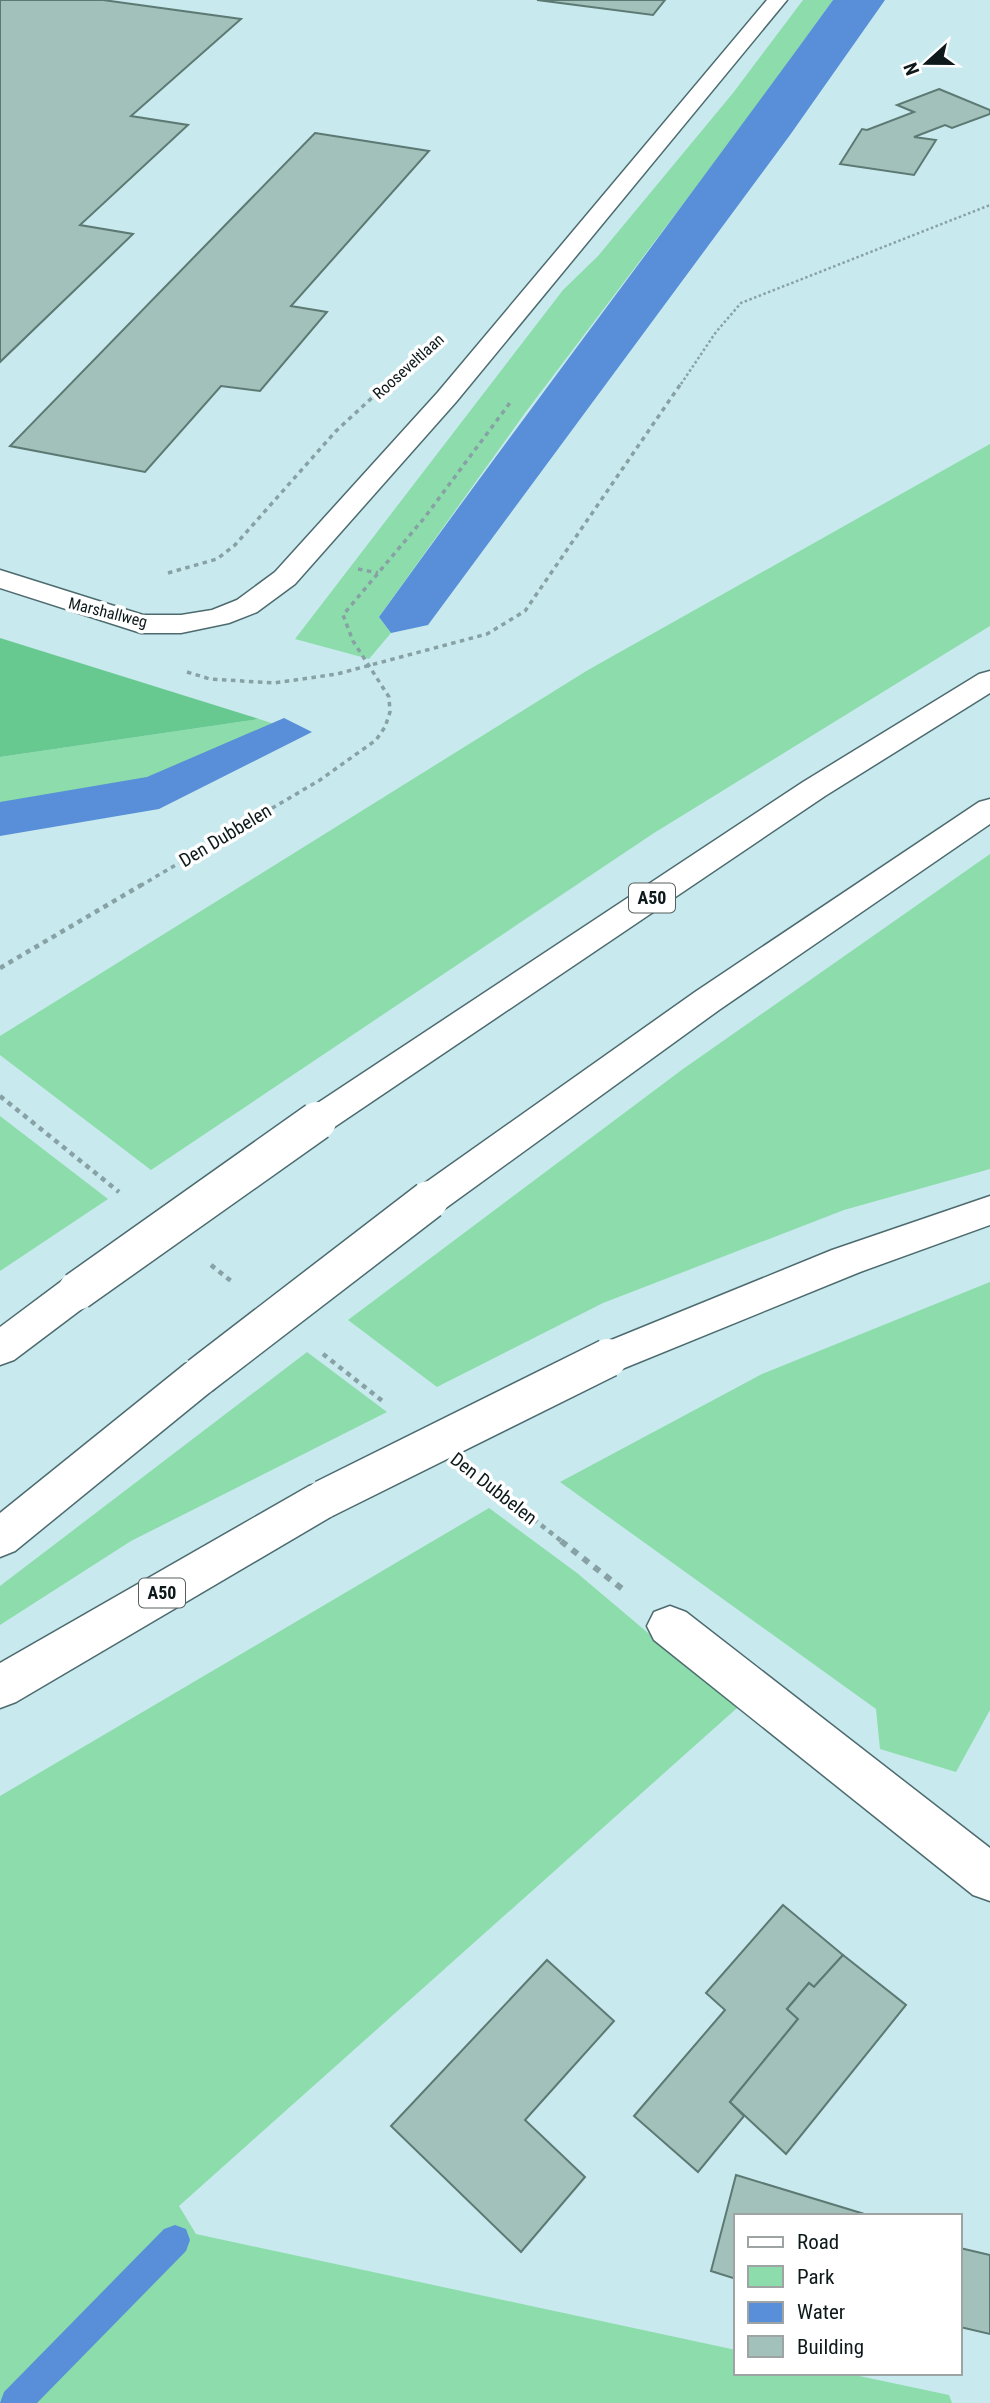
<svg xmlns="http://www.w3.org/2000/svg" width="990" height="2403" font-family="'Roboto Condensed',sans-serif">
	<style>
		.green { fill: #8cddab }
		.forest { fill: #67c990 }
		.water { fill: #588fd8 }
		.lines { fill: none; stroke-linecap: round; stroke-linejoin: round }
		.stream { fill: #588fd8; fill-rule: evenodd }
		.building { fill: #a2c1bb; stroke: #5c7973; stroke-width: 2 }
		.minor-casing { stroke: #4d6b6f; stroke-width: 3 }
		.highway-casing { stroke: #4d6b6f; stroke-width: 3 }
		.path-far3 { stroke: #87a1a4; stroke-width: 2.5; stroke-dasharray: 2.5 2.5; stroke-linecap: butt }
		.path-far2 { stroke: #87a1a4; stroke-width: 3.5; stroke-dasharray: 4.5 4.5; stroke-linecap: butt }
		.path-far1 { stroke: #87a1a4; stroke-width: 4.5; stroke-dasharray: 5 5; stroke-linecap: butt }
		.path { stroke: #87a1a4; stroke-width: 6; stroke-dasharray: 7 7; stroke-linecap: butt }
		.minor { fill: #fff; fill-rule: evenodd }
		.highway { fill: #fff; fill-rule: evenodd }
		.highway-bridge-casing { stroke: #4d6b6f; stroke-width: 41; stroke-linecap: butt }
		.highway-bridge { stroke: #fff; stroke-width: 38 }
		.labels { text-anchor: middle; stroke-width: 7; stroke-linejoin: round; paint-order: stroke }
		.far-street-label { font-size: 16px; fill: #0d191a; stroke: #fff }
		.shield { fill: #fff; stroke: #565e5f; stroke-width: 2 }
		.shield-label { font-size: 18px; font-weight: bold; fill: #0d191a }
		.street-label { font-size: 19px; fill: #0d191a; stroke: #fff }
	</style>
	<rect width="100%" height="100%" fill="#c8e9ed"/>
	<!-- green -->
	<g class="green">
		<path d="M803,0H833L742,126L525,413L379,617L391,633L369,659L295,639L563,290L598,256L733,93Z"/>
		<path d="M990,444V626L654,833L151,1170L0,1055V1036L588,670Z"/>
		<path d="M259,719L293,730L254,759L0,823V757Z"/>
		<path d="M990,854V1169L844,1210L603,1303L437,1387L348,1320L683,1069Z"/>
		<path d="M0,1116L108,1199L0,1271Z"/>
		<path d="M990,1282V1710L956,1772L880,1749L876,1709L560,1482L762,1374Z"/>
		<path d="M307,1352L387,1412L131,1541L0,1625V1586Z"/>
		<path d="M489,1508L577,1573L737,1708L179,2206L196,2234L736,2350V2373H845L949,2395L952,2403H0V1796Z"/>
	</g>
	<!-- forest -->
	<path class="forest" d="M0,638L259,719L0,757Z"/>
	<!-- water -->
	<g class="water">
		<path d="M833,0H885L790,135L428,625L391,633L379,617C528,410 683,207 833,0Z"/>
		<path d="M284,718L312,732L159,809L0,836V802L147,777Z"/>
	</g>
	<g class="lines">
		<!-- stream -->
		<path class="stream" d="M175,2225L186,2229L190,2240L186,2251L37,2403H0L4,2392L164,2229Z"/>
	</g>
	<!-- building -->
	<g class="building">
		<path d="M0,0H103L241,19L131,116L188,125L80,225L133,234L0,362Z"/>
		<path d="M537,0H665L653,15Z"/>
		<path d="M939,89L990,110V114L952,128L945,125L914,137L936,140L914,175L840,164L862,129L867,130L914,112L897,105Z"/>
		<path d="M315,133L429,151L291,306L327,312L260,391L221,386L145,472L10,446Z"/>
		<path d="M783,1905L843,1955L814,1987L809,1983L787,2009L798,2019L730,2102L744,2116L698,2172L634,2116L725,2010L706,1993Z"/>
		<path d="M843,1955L906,2005L786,2154L730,2102L798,2019L787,2009L809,1983L814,1987Z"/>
		<path d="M547,1960L614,2021L525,2120L585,2177L521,2252L391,2126Z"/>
		<path d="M736,2175L871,2216H736V2279L711,2271Z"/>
		<path d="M960,2248L990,2255V2334L960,2327Z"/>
	</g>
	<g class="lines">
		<defs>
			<g id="minor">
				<path d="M767,0H787L456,402L295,584L257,612L229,623L181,633H141L0,588V570L143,615H181L212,610L237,600L275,572L438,392Z"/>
				<path d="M670,1606L686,1612L990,1848V1901L973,1895L654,1640L647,1626L654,1612Z"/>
			</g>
			<g id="highway">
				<path d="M990,671V693L825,796L330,1130L317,1134L304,1130L298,1121L304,1112L803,782L979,674Z"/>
				<path d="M990,799V824L719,1010L443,1210L429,1214L415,1210L410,1200L415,1190L695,992L979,802Z"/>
				<path d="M990,1196V1225L860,1272L622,1369L608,1374L594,1369L588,1358L594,1347L832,1250Z"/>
				<path d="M77,1276L91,1280L97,1291L91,1302L14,1360L0,1365V1327L63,1280Z"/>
				<path d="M200,1360L215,1364L221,1376L215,1388L15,1551L0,1557V1513L185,1364Z"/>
				<path d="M324,1481L339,1486L346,1499L339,1512L16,1702L0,1708V1663L309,1486Z"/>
			</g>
		</defs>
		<!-- minor casing -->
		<use href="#minor" class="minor-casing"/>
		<!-- highway casing -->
		<use href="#highway" class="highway-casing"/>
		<!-- path-far3 -->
		<g class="path-far3">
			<path d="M387,384L402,370"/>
			<path d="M681,384L716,332L741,303L990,205"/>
		</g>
		<!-- path-far2 -->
		<g class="path-far2">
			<path d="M358,569L378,573"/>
			<path d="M168,573L217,559L235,545L336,431L389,382"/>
			<path d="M187,672L210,679L274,683L337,674L487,634L525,611L682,382"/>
			<path d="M140,886L320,780L376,740L385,727L390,712L389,697L353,641L343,615L425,517L512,400"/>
		</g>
		<!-- path-far1 -->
		<g class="path-far1">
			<path d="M0,968L143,884"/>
			<path d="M0,1096L119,1192"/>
			<path d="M211,1265L231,1281"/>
			<path d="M323,1354L385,1403"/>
			<path d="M486,1482L564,1543"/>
		</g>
		<!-- path -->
		<path class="path" d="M561,1541L625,1591"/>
		<!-- minor -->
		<use href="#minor" class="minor"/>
		<!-- highway -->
		<use href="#highway" class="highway"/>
		<defs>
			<g id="highway-bridge">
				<path d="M77,1291L317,1121"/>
				<path d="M200,1376L429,1200"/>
				<path d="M324,1499L608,1358"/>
			</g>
		</defs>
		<!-- highway-bridge casing -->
		<use href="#highway-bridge" class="highway-bridge-casing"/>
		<!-- highway-bridge -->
		<use href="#highway-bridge" class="highway-bridge"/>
	</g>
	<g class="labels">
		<!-- far-street labels -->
		<g class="far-street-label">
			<text transform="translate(408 366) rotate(-42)" y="6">Rooseveltlaan</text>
			<text transform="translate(108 612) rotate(14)" y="6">Marshallweg</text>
		</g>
		<!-- shield labels -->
		<g class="shield">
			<rect x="629" y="883.5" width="46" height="29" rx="5"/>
			<rect x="139" y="1578.5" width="46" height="29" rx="5"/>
		</g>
		<g class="shield-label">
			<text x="652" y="904">A50</text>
			<text x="162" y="1599">A50</text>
		</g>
		<!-- street labels -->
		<g class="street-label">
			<text transform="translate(225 835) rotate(-31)" y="7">Den Dubbelen</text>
			<text transform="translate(494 1488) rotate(38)" y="7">Den Dubbelen</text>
		</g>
	</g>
	<!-- legend -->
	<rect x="734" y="2214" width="228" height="161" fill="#ffffff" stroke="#9ea3a3" stroke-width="2"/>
	<rect x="748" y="2237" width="35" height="10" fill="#ffffff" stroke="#9ea3a3" stroke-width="2"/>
	<text x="797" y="2249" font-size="21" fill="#0d191a">Road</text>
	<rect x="748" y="2266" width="35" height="21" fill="#8cddab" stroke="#9ea3a3" stroke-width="2"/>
	<text x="797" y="2284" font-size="21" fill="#0d191a">Park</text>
	<rect x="748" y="2302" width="35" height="21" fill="#588fd8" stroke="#9ea3a3" stroke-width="2"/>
	<text x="797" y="2319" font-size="21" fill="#0d191a">Water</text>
	<rect x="748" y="2336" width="35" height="21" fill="#a2c1bb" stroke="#9ea3a3" stroke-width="2"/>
	<text x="797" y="2354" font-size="21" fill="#0d191a">Building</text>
	<!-- north arrow -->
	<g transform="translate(927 63) rotate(249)" stroke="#ffffff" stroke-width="5" paint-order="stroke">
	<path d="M0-5L12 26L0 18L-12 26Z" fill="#0d191a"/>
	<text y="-10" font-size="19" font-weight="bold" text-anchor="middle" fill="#0d191a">N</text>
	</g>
</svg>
